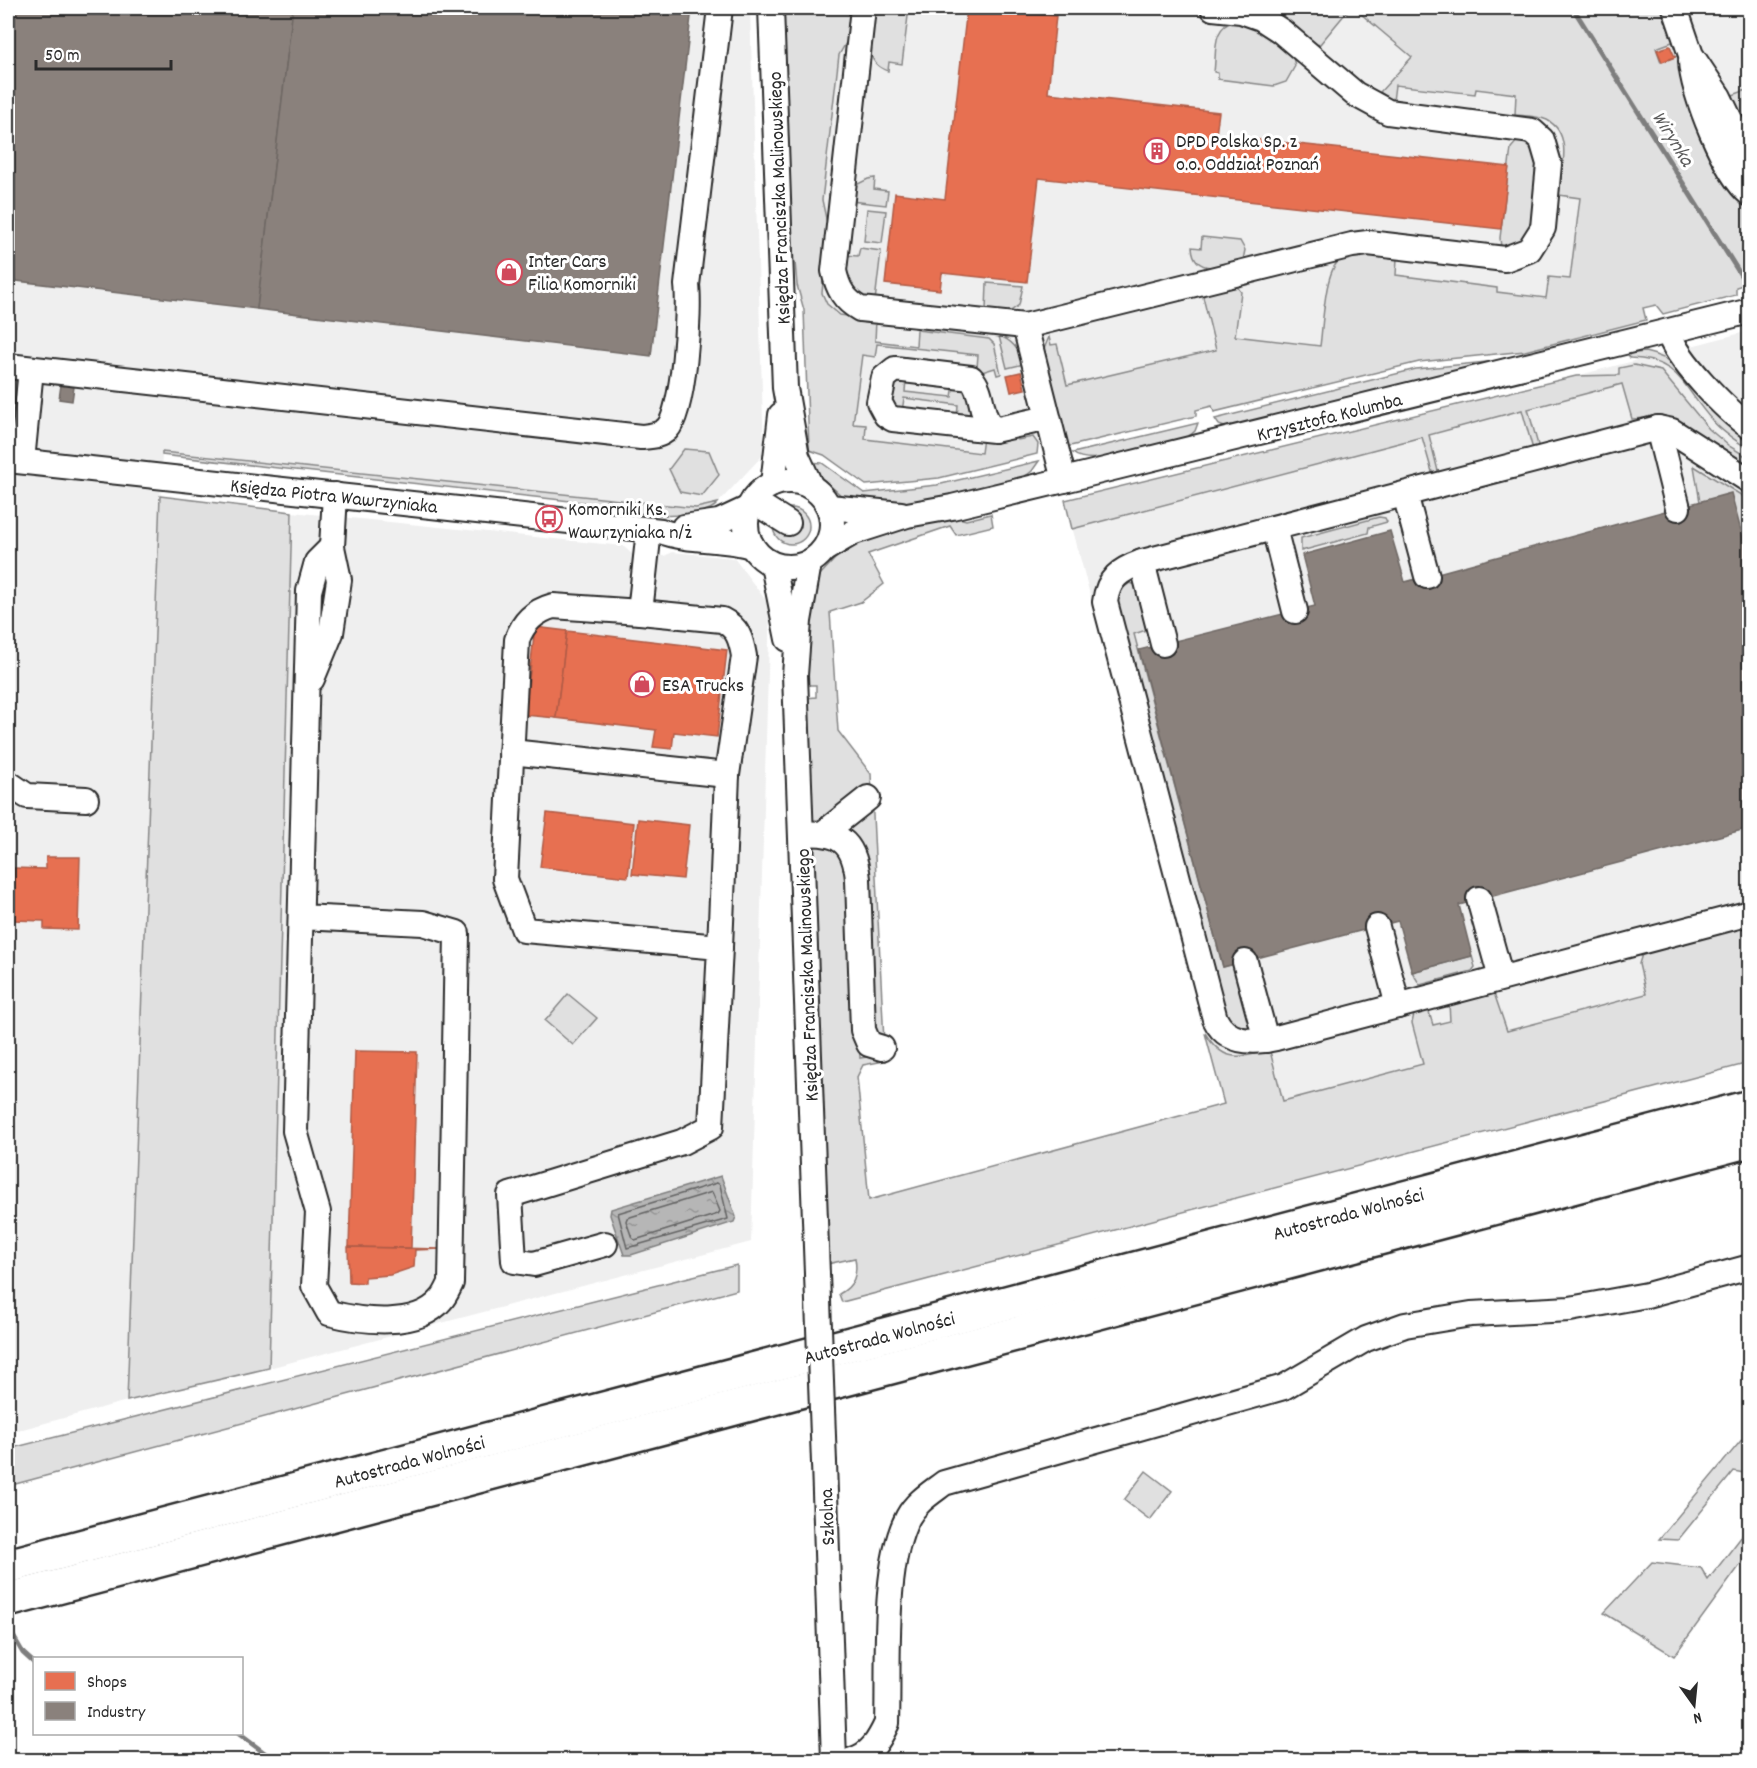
<svg xmlns="http://www.w3.org/2000/svg" width="1757" height="1768" font-family="Dekko,sans-serif">
	<style>
		.built { fill: #efefef }
		.green { fill: #e0e0e0; stroke: #868686; stroke-width: 1.5 }
		.water { fill: url(#water-ripples); stroke: #7e7e7e; stroke-width: 1.5 }
		.shops { fill: #e76f51; stroke: #af5b46; stroke-width: 1.5 }
		.industry { fill: #8a817c; stroke: #6e6764; stroke-width: 1.5 }
		.lines { fill: none; stroke-linecap: round; stroke-linejoin: round }
		.shore { stroke: #636363; stroke-width: 1.5 }
		.stream { stroke: #7e7e7e; stroke-width: 5 }
		.minor-casing { stroke: #2b2b2b; stroke-width: 28 }
		.highway-casing { stroke: #2b2b2b; stroke-width: 38 }
		.minor { stroke: #fff; stroke-width: 24 }
		.highway { stroke: #fff; stroke-width: 33 }
		.minor-bridge-casing { stroke: #2b2b2b; stroke-width: 28; stroke-linecap: butt }
		.minor-bridge { stroke: #fff; stroke-width: 24 }
		.labels { text-anchor: middle; stroke-width: 6; stroke-linejoin: round; paint-order: stroke }
		.poi-label { font-size: 20px; fill: #2b2b2b; stroke: #fff; text-anchor: start }
		.street-label { font-size: 20px; fill: #2b2b2b; stroke: #fff }
		.water-label { font-size: 21px; font-style: italic; fill: #5c5c5c; stroke: #fff }
	</style>
	<defs>
		<pattern id="water-ripples" width="26" height="14" patternUnits="userSpaceOnUse" patternTransform="scale(1.5)"><rect width="26" height="14" fill="#b6b6b6"/><path d="M2 4q2-2 4 0t4 0M15 11q2-2 4 0t4 0" fill="none" stroke="#949494"/></pattern>
	</defs>
	<rect width="100%" height="100%" fill="#fff"/>
	<filter id="ink" filterUnits="userSpaceOnUse"><feTurbulence type="fractalNoise" baseFrequency=".0167" numOctaves="2"/><feDisplacementMap in="SourceGraphic" scale="12" xChannelSelector="R" yChannelSelector="G"/><feConvolveMatrix kernelMatrix="1 2 1 2 8 2 1 2 1" color-interpolation-filters="sRGB"/></filter>
	<g filter="url(#ink)">
		<!-- built -->
		<g class="built">
			<path d="M8,8H750L764,454L718,503L696,508L162,453L127,1401L8,1433Z"/>
			<path d="M803,8H1526L1714,282L957,466L887,471L821,423Z"/>
			<path d="M1610,8H1749V250Z"/>
			<path d="M1749,331V978L1513,1096L1315,1092L1227,1116L1065,500L1576,376Z"/>
			<path d="M292,512L623,546L632,554L664,556L673,552L734,558L770,606L751,1242L269,1368Z"/>
		</g>
		<!-- green -->
		<g class="green">
			<path d="M782,8H854L851,34L839,55L822,200L828,228L822,293L827,304L840,315L876,320L875,341L916,346L917,330L989,339L994,344L1001,374L997,375L995,368L982,372L977,368L978,355L877,344L875,357L862,355L853,424L866,425L865,439L981,453L983,438L1016,435L1018,440L1033,437L1038,444L1037,454L939,478L866,485L824,455L809,450L804,310L797,285L795,262L791,259Z"/>
			<path d="M874,8H909L902,64L889,62L888,71C860,62 871,30 874,8Z"/>
			<path d="M1261,8H1350L1320,44L1314,46Z"/>
			<path d="M1354,8H1663L1675,41L1656,48L1661,62L1680,55L1749,200V283L1736,287V295L1663,314L1656,305L1643,308L1646,320L1525,351L1419,362L1214,412L1212,406L1196,410V416L1066,447L1043,351L1049,337L1051,345L1057,344L1067,385L1216,350L1203,297L1205,294L1236,285L1241,292L1235,336L1320,346C1323,327 1324,270 1340,260C1356,251 1380,257 1397,258L1396,275L1497,288V292L1546,298L1549,277L1570,279L1580,198L1559,195C1561,172 1574,134 1547,120C1538,116 1525,116 1515,115L1516,94L1476,89L1475,94L1395,85L1393,101L1380,92L1412,57Z"/>
			<path d="M1235,21L1256,26L1293,57L1295,66L1286,82L1274,86L1218,79V73L1214,72C1217,51 1211,27 1235,21Z"/>
			<path d="M1749,89V147L1730,96Z"/>
			<path d="M1518,140C1528,143 1533,150 1536,160C1539,169 1536,180 1535,189C1533,213 1533,247 1501,247L1500,238L1511,148Z"/>
			<path d="M875,178L874,189L888,191L886,205L851,201L856,185L868,179Z"/>
			<path d="M867,209L886,211L882,243L864,241Z"/>
			<path d="M1202,237L1240,241L1245,250L1243,260C1225,266 1194,277 1192,247L1201,248Z"/>
			<path d="M860,248L881,251L875,301C849,296 846,278 844,255L858,256Z"/>
			<path d="M987,283L1023,286L1019,305L1008,313L986,311Z"/>
			<path d="M999,336C1012,340 1020,351 1024,364L1007,368Z"/>
			<path d="M1645,352C1685,361 1688,383 1713,411C1724,423 1736,432 1749,440V449C1736,441 1722,432 1712,420C1683,388 1680,359 1630,358L1628,354Z"/>
			<path d="M1527,358L1227,428L1219,425L1215,419L1416,369Z"/>
			<path d="M1634,365L1661,371L1709,429L1729,446L1749,458V469L1663,417L1632,419L1622,384L1528,409L1538,445L1536,449L1532,446L1522,410L1429,435L1438,471L1436,474L1432,472L1422,437L1072,529L1065,500L1576,376L1619,375V368Z"/>
			<path d="M906,379L905,392L952,397L954,384L965,389L972,412L970,417L957,418L958,405L904,398L902,412L890,403L894,382Z"/>
			<path d="M1198,423L1195,431L1188,437C1165,443 1091,470 1073,453Z"/>
			<path d="M684,449L709,451L719,475L702,496L680,492L669,469Z"/>
			<path d="M162,452L696,508L718,503C704,521 633,517 615,506L162,455Z"/>
			<path d="M1039,461L1032,471L1023,478L941,499L895,505L843,497L816,473L809,462L822,463L864,493L937,485Z"/>
			<path d="M1694,466L1749,500V565L1700,502Z"/>
			<path d="M160,496L292,512L269,1368L127,1401Z"/>
			<circle cx="791" cy="526" r="18"/>
			<path d="M991,514L993,526L956,535L950,526L868,554L884,584L861,602L830,612L838,731L871,774L884,1042L875,1040L864,883L828,824L812,822L805,698L816,697V685H805L804,657L818,577L847,546L887,531L955,517L966,520Z"/>
			<path d="M1379,517L1385,518L1387,522L1369,527L1368,533L1301,551V538Z"/>
			<path d="M1130,583L1136,585L1149,629L1134,634L1223,967L1238,963L1250,1026L1243,1030L1227,1021L1117,602L1119,591Z"/>
			<path d="M813,844H838L853,884L860,1058L884,1054L885,1061L863,1065L857,1077L869,1200L1224,1104L1205,1033C1224,1064 1239,1057 1270,1051L1283,1101L1423,1064L1412,1023L1414,1014L1425,1010L1429,1012L1433,1025L1450,1021L1449,1003L1494,993L1507,1031L1646,994L1639,964L1642,954L1749,923V1063L842,1302L839,1294C854,1286 858,1275 855,1258L827,1264Z"/>
			<path d="M1472,956L1475,967L1472,971L1420,985L1412,972Z"/>
			<path d="M568,994L597,1018L573,1045L545,1021Z"/>
			<path d="M737,1265V1290L8,1486V1449Z"/>
			<path d="M1749,1431V1474L1734,1471L1678,1540L1659,1539Z"/>
			<path d="M1146,1471L1172,1491L1150,1520L1124,1500Z"/>
			<path d="M1749,1527V1553L1674,1656L1604,1613L1652,1562L1701,1568L1708,1580Z"/>
		</g>
		<!-- water -->
		<path class="water" d="M721,1176L736,1217L734,1222L631,1255H624L610,1215L611,1209Z"/>
		<!-- shops -->
		<g class="shops">
			<path d="M967,8L1056,16L1048,93L1219,112L1216,135L1509,167L1501,229L1039,178L1027,282L942,273L940,290L885,284L895,193L945,199Z"/>
			<path d="M1670,46L1675,57L1662,62L1657,50Z"/>
			<path d="M1021,372L1025,389L1011,392L1007,375Z"/>
			<path d="M535,627L567,631L556,718L525,715Z"/>
			<path d="M567,631L727,650L717,737L674,732L672,749L653,747L656,730L556,718Z"/>
			<path d="M547,813L634,823L628,877L540,867Z"/>
			<path d="M638,819L689,825L683,879L632,874Z"/>
			<path d="M46,857H80L78,930L44,929V921L13,920L14,868L46,869Z"/>
			<path d="M355,1051L417,1052L411,1248L349,1247Z"/>
			<path d="M348,1247L441,1249L415,1250L414,1267L390,1275L365,1277V1283L349,1282Z"/>
		</g>
		<!-- industry -->
		<g class="industry">
			<path d="M8,8H293L257,309L8,280Z"/>
			<path d="M293,8H692L651,356L257,309Z"/>
			<path d="M61,385L74,387L72,401L59,399Z"/>
			<path d="M1731,493L1750,565V828L1459,905L1472,956L1412,972L1398,921L1223,967L1139,650L1315,606L1302,555L1390,531L1405,582Z"/>
		</g>
		<g class="lines">
			<!-- shore -->
			<g class="shore">
				<path d="M717,1183L720,1185L728,1219L627,1248L618,1213Z"/>
				<path d="M712,1192L720,1211L718,1214L635,1240L632,1238L626,1221L627,1218Z"/>
			</g>
			<!-- stream -->
			<g class="stream">
				<path d="M1573,8L1747,285"/>
				<path d="M13,1636L23,1653L34,1663"/>
				<path d="M239,1734L274,1760"/>
			</g>
			<defs>
				<g id="minor">
					<path d="M771,8L785,388L797,456L811,487"/>
					<path d="M863,8L834,271C838,289 844,300 860,309L1025,326L1352,245L1368,243L1505,259L1529,250L1543,228L1549,164L1542,140L1532,131L1388,112L1355,94L1281,31L1261,18L1241,11L1213,8"/>
					<path d="M1675,8L1691,55L1719,97L1750,161"/>
					<path d="M1691,61C1692,92 1725,174 1750,194"/>
					<path d="M1025,326L1064,480"/>
					<path d="M1669,333C1676,359 1726,410 1750,427"/>
					<path d="M8,366L641,437C651,436 660,436 667,429C684,412 690,311 687,285L720,8"/>
					<path d="M1658,428L1678,508"/>
					<path d="M994,430C978,415 985,393 971,378L895,369L884,378L879,402L886,415L893,419L994,430L1048,418"/>
					<path d="M8,460L661,531C690,542 722,537 752,546"/>
					<path d="M22,461L31,369"/>
					<circle cx="789" cy="524" r="43"/>
					<path d="M1750,481L1672,431L1658,428L1142,562C1120,570 1108,578 1105,602L1215,1019C1227,1044 1253,1043 1276,1038L1750,913"/>
					<path d="M773,484L781,415"/>
					<path d="M1405,494L1427,576"/>
					<path d="M753,501L788,523"/>
					<path d="M829,507L901,514"/>
					<path d="M684,527L719,522L749,508"/>
					<path d="M1274,528L1295,611"/>
					<path d="M825,549L854,532L907,515L952,507L1064,480L1750,311"/>
					<path d="M1142,562L1163,644"/>
					<path d="M809,563L799,621L795,675L817,1274"/>
					<path d="M773,565L788,639"/>
					<path d="M640,612L722,620C738,628 741,639 744,656L727,775L720,947"/>
					<path d="M312,679L331,633L339,580L332,547L335,495"/>
					<path d="M511,752L727,775"/>
					<path d="M8,783L27,796L86,799"/>
					<path d="M825,832L868,798"/>
					<path d="M801,834C838,831 854,840 858,879L863,1030L869,1044L882,1048"/>
					<path d="M1479,899L1501,978"/>
					<path d="M301,917L423,923L457,933L451,1283C448,1289 445,1296 441,1300C417,1329 361,1321 329,1313L314,1286L318,1212L295,1131L309,591L317,562L332,547"/>
					<path d="M1377,927L1398,1006"/>
					<path d="M1245,962L1266,1040"/>
					<path d="M605,1244L534,1264L514,1261L510,1195L682,1142L711,1127L720,947L524,930L505,879L517,640C523,622 535,611 553,606L640,612L649,530"/>
					<path d="M824,1463L834,1760"/>
					<path d="M852,1760C871,1755 879,1740 887,1723C889,1667 882,1565 908,1517C916,1502 931,1493 944,1483L1284,1387L1366,1339L1405,1325L1471,1314L1570,1309L1647,1295L1750,1267"/>
				</g>
				<g id="highway">
					<path d="M8,1566L1750,1107"/>
					<path d="M8,1600L1750,1140"/>
				</g>
			</defs>
			<!-- minor casing -->
			<use href="#minor" class="minor-casing"/>
			<!-- highway casing -->
			<use href="#highway" class="highway-casing"/>
			<!-- minor -->
			<use href="#minor" class="minor"/>
			<!-- highway -->
			<use href="#highway" class="highway"/>
			<defs>
				<path id="minor-bridge" d="M817,1274L824,1463"/>
			</defs>
			<!-- minor-bridge casing -->
			<use href="#minor-bridge" class="minor-bridge-casing"/>
			<!-- minor-bridge -->
			<use href="#minor-bridge" class="minor-bridge"/>
		</g>
	</g>
	<!-- icons -->
	<defs>
		<symbol id="building-ring" viewBox="-11 -11 22 22"><circle r="9.5" fill="#fff" stroke="#d1495b" stroke-width="1.5"/><path d="M-4-6H4V6H1V3H-1V6H-4ZM-2.5-4.3h1.7v1.8h-1.7ZM.8-4.3h1.7v1.8H.8ZM-2.5-1h1.7V.8h-1.7ZM.8-1h1.7V.8H.8Z" fill="#d1495b"/></symbol>
		<symbol id="shop-ring" viewBox="-11 -11 22 22"><circle r="9.5" fill="#fff" stroke="#d1495b" stroke-width="1.5"/><path d="M-5-2.5h2.3a2.7 3.5 0 0 1 5.4 0H5L5.5 6h-11ZM-1.5-2.5h3a1.5 2.3 0 0 0-3 0Z" fill="#d1495b"/></symbol>
		<symbol id="bus-ring" viewBox="-11 -11 22 22"><circle r="9.5" fill="#fff" stroke="#d1495b" stroke-width="1.5"/><path d="M-5-6H5V4H4V6H2V4H-2V6H-4V4H-5ZM-3.5-4V0h7V-4ZM-3.5 1.2v1.5H-2V1.2ZM2 1.2v1.5H3.5V1.2Z" fill="#d1495b"/></symbol>
	</defs>
	<g fill-rule="evenodd">
		<use href="#building-ring" x="1142" y="136" width="30" height="30"/>
		<use href="#shop-ring" x="494" y="257" width="30" height="30"/>
		<use href="#bus-ring" x="534" y="504" width="30" height="30"/>
		<use href="#shop-ring" x="627" y="669" width="30" height="30"/>
	</g>
	<g class="labels">
		<!-- poi labels -->
		<g class="poi-label">
			<text x="1176" y="147">DPD Polska Sp. z<tspan x="1176" dy="23">o.o. Oddział Poznań</tspan></text>
			<text x="528" y="267">Inter Cars<tspan x="528" dy="23">Filia Komorniki</tspan></text>
			<text x="568" y="515">Komorniki Ks.<tspan x="568" dy="23">Wawrzyniaka n/ż</tspan></text>
			<text x="662" y="691">ESA Trucks</text>
		</g>
		<!-- street labels -->
		<g class="street-label">
			<text transform="translate(778 198) rotate(-92)" y="7">Księdza Franciszka Malinowskiego</text>
			<text transform="translate(1329 416) rotate(-14)" y="7">Krzysztofa Kolumba</text>
			<text transform="translate(334 495) rotate(6)" y="7">Księdza Piotra Wawrzyniaka</text>
			<text transform="translate(806 975) rotate(-92)" y="7">Księdza Franciszka Malinowskiego</text>
			<text transform="translate(1348 1213) rotate(-15)" y="7">Autostrada Wolności</text>
			<text transform="translate(879 1337) rotate(-15)" y="7">Autostrada Wolności</text>
			<text transform="translate(409 1461) rotate(-15)" y="7">Autostrada Wolności</text>
			<text transform="translate(826 1517) rotate(-92)" y="7">Szkolna</text>
		</g>
		<!-- water labels -->
		<g class="water-label">
			<text transform="translate(1674 138) rotate(58)" y="7">Wirynka</text>
		</g>
	</g>
	<!-- margin -->
	<rect width="1757" height="1768" fill="none" stroke="#fff" stroke-width="30"/>
	<rect x="15" y="15" width="1727" height="1738" fill="none" stroke="#2b2b2b" stroke-width="2" filter="url(#ink)"/>
	<!-- legend -->
	<rect x="33" y="1657" width="210" height="78" fill="#ffffff" stroke="#aaaaaa" stroke-width="1.5"/>
	<rect x="45" y="1672" width="30" height="18" fill="#e76f51" stroke="#aaaaaa" stroke-width="1.5"/>
	<text x="87" y="1687" font-size="18" fill="#2b2b2b">Shops</text>
	<rect x="45" y="1702" width="30" height="18" fill="#8a817c" stroke="#aaaaaa" stroke-width="1.5"/>
	<text x="87" y="1717" font-size="18" fill="#2b2b2b">Industry</text>
	<!-- north arrow -->
	<g transform="translate(1694 1705) rotate(165)" stroke="#ffffff" stroke-width="4.5" paint-order="stroke">
	<path d="M0-4.5L10 22L0 15L-10 22Z" fill="#2b2b2b"/>
	<text y="-9" font-size="16" font-weight="bold" text-anchor="middle" fill="#2b2b2b">N</text>
	</g>
	<!-- scale -->
	<path d="M36 60v9h135v-9" fill="none" stroke="#2b2b2b" stroke-width="3"/>
	<text x="45" y="60" font-size="18" fill="#2b2b2b" stroke="#ffffff" stroke-width="4.5" paint-order="stroke">50 m</text>
</svg>
